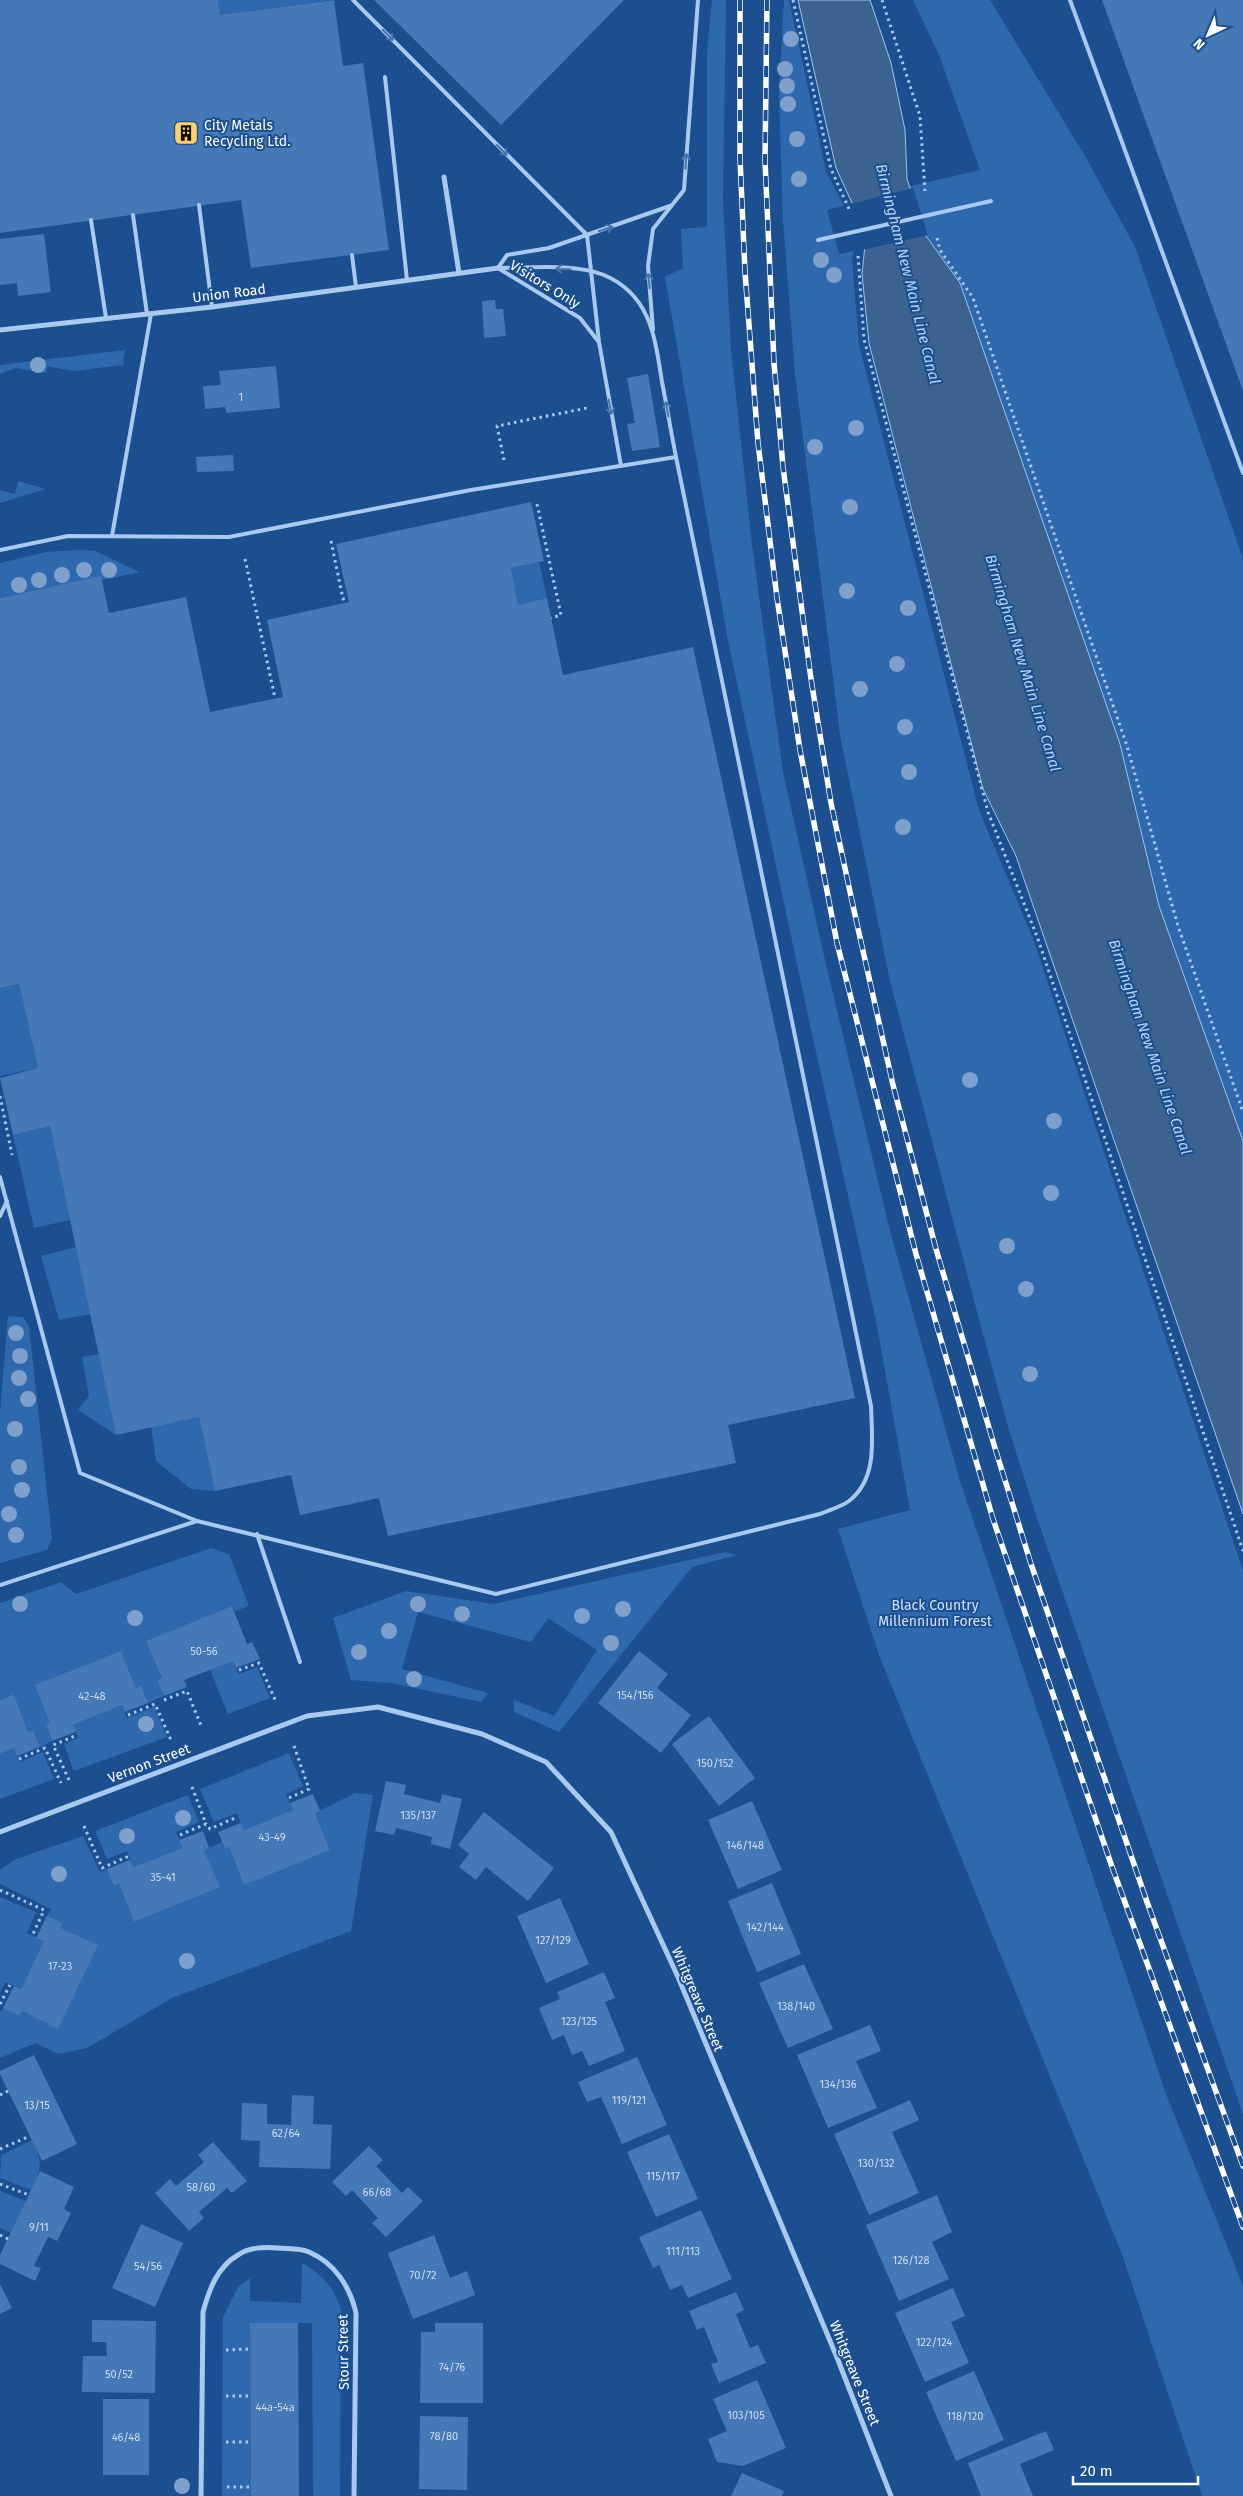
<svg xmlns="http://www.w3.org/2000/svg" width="1243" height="2496" font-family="'Fira Sans',sans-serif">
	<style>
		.green { fill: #2e69ad }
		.water { fill: #3c6290; stroke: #9cc4f0 }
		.pier { fill: #1b4f8f }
		.building { fill: #4478b7 }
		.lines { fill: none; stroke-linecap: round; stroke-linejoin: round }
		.path { stroke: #a9c9ee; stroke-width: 3; stroke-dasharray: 2.5 4; stroke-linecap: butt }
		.service { stroke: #a9c9ee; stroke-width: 4 }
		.minor { stroke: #a9c9ee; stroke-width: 5 }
		.rail-casing { stroke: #fff; stroke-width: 5.5 }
		.rail { stroke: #1b4f8f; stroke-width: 4; stroke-dasharray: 11; stroke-linecap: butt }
		.service-bridge { stroke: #a9c9ee; stroke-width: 4 }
		.tree { fill: #7ea0ca }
		.oneway { stroke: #4674ac }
		.labels { text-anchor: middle; stroke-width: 4; stroke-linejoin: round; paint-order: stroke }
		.number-label { font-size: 11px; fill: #d0dded }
		.poi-label { font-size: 14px; fill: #fff; stroke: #1b4f8f; text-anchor: start }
		.street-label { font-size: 14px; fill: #fff; stroke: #1b4f8f }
		.park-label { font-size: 14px; fill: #cfe3fa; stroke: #1b4f8f }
		.water-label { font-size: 15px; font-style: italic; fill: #b5d3f5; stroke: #1b4f8f }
	</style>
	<rect width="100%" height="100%" fill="#1b4f8f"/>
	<!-- green -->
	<g class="green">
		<path d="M218,0H331L220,15Z"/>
		<path d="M712,0H726L723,200L731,349L752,545L783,772L827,969L890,1231L960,1481L1166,2094L1243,2286V2496H1202L1122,2254L879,1655L838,1529L910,1510L876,1321L812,1034L728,641L665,277L683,268L681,229L707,227V51Z"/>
		<path d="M784,0H789L826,171L844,206L827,210L839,254L854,251L852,260L859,345L979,810L1034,941L1243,1571V2114L1036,1515L1009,1430L976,1308L890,981L840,735L795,374L783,221L779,96Z"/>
		<path d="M913,0H990L1085,156L1135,247L1243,559V1141L1159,906L1120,744L960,283L926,236L907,187L980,170L939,55Z"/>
		<path d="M125,350L123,365L73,371L47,366L46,373L15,368L0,374V365Z"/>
		<path d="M18,481L46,489L0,503V490L15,494Z"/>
		<path d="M77,550L95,551L140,572L102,580L100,577L0,598V563L46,552Z"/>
		<path d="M539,562L547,598L518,605L511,568Z"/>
		<path d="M19,984L38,1068L0,1076V988Z"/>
		<path d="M50,1126L70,1220L34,1228L13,1135Z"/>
		<path d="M76,1247L91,1314L59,1320L41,1256Z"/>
		<path d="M8,1316L23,1317L29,1326L52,1539L47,1550L0,1563V1411Z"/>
		<path d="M99,1354L116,1435L78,1410L89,1396L82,1357Z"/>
		<path d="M199,1417L215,1491L191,1489L156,1461L151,1427Z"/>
		<path d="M211,1548L229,1554L249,1606L235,1611L232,1606L147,1641L162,1678L157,1680L164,1696L148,1703L141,1687L136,1688L121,1651L50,1723L46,1724L52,1741L40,1747L33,1730L28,1732L14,1694L0,1700V1603L61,1582L76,1594Z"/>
		<path d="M725,1552L737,1555L692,1567L559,1732L514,1712V1700L554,1716L597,1650L548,1618L531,1642L418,1612L402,1669L488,1693L481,1702L391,1683L351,1680L333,1618L406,1591L494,1604Z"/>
		<path d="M233,1661L239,1674L257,1667L270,1698L228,1714L210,1670Z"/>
		<path d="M122,1705L127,1718L154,1707L167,1737L74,1771L64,1744L78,1738L73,1725Z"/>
		<path d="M14,1748L20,1762L43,1752L54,1779L0,1799V1754Z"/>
		<path d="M289,1753L303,1786L286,1794L293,1810L244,1830L237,1813L214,1822L200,1789Z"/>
		<path d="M355,1793L373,1795L351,1931L172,1998L87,2048L58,2054L36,2043L0,2058V2012L3,2008L20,2016L22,2011L58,2028L97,1945L61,1928L63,1923L47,1916L51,1909L0,1884V1870L16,1859L83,1836L100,1872L107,1869L114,1886L119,1884L134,1922L219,1887L204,1850L222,1842L225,1849L229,1847L244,1884L330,1850L315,1813Z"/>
		<path d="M188,1795L199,1822L176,1832L183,1848L133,1867L127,1851L107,1859L95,1831Z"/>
		<path d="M0,1897L36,1912L27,1933L44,1941L21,1989L5,1982L0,1993Z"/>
		<path d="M32,2140C43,2164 42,2167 31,2190L0,2178L1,2155Z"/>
		<path d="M0,2191L26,2201L11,2233L0,2228Z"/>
		<path d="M302,2263C324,2276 331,2284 341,2308L340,2496H313L312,2323H250L251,2496H222L223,2317L238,2287L250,2278V2301L301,2303Z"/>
	</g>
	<!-- water -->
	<path class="water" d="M798,0H870L891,63L905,130L907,179L926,236L960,283L1120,744L1159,906L1243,1141V1514L1016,856L983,789L869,343L862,274L865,245L852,203L836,168Z"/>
	<!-- pier -->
	<path class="pier" d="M913,188L928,235L862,250L850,204Z"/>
	<!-- building -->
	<g class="building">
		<path d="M0,0H218L220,15L334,0L343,66L363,63L389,250L251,268L241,200L0,233Z"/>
		<path d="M374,0H624L501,125Z"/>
		<path d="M1102,0H1243V391Z"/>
		<path d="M44,234L51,292L18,296L17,283L0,285V239Z"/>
		<path d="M495,300L496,309H503L506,336L484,338L482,301Z"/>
		<path d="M276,366L280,408L226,413L225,407L205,409L203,386L221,385L219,371Z"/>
		<path d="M648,374L660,447L632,451L627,424L635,423L627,378Z"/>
		<path d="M233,455L234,471L197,472L196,457Z"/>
		<path d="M531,502L544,561L511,568L518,605L547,598L563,675L693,647L855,1398L728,1425L736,1463L388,1536L379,1498L300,1515L291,1475L215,1491L199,1417L116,1435L50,1126L13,1135L0,1078L38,1068L19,984L0,988V598L101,576L109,613L186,597L210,712L283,697L267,620L349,602L336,544Z"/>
		<path d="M232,1606L247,1644L252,1642L260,1659L236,1668L233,1661L210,1670L184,1680L187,1687L164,1696L157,1680L162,1678L146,1641Z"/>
		<path d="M121,1651L136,1688L141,1686L148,1703L125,1712L122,1705L73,1725L76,1732L52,1741L46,1724L50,1723L35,1685Z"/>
		<path d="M639,1651L668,1674L657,1688L691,1715L661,1753L598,1703Z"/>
		<path d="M14,1694L28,1732L33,1730L40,1747L17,1756L14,1748L0,1754V1700Z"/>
		<path d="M709,1716L755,1778L719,1806L672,1744Z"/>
		<path d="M386,1781L406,1785L404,1794L440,1803L442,1794L462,1799L450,1849L431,1844L432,1837L413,1832L396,1828L394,1835L375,1831Z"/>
		<path d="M313,1794L320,1811L315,1813L330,1850L244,1885L229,1847L225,1849L218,1832L241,1823L244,1830L293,1810L290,1803Z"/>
		<path d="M752,1801L782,1870L738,1889L708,1820Z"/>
		<path d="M484,1812L554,1868L528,1901L486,1867L476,1880L459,1867L469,1854L458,1845Z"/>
		<path d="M203,1831L209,1848L204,1850L220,1887L134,1922L119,1884L114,1886L107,1869L130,1860L133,1867L183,1848L179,1840Z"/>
		<path d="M772,1883L801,1954L757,1972L728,1901Z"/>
		<path d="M560,1898L589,1964L546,1983L517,1916Z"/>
		<path d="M47,1916L63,1923L61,1928L98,1945L58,2029L22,2011L20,2016L3,2008L14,1986L21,1989L44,1941L36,1938Z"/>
		<path d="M804,1964L833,2029L788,2048L759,1983Z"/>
		<path d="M604,1972L615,1998L605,2002L625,2051L589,2066L582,2051L572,2055L564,2035L552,2040L539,2008L560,1999L557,1992Z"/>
		<path d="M870,2025L881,2051L856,2061L877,2108L828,2128L797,2055Z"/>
		<path d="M34,2055L77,2144L42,2161L0,2074V2071Z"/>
		<path d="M637,2057L667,2125L622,2144L601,2097L587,2102L578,2082Z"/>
		<path d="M292,2095L314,2096L313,2124L332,2125L330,2169L259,2167L260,2141L241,2140L242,2103L267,2104V2124L291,2125Z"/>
		<path d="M910,2100L919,2120L892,2132L919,2193L869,2215L834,2134Z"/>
		<path d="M669,2134L698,2199L656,2217L627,2152Z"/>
		<path d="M213,2142L247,2181L232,2193L227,2188L199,2212L204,2218L189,2231L155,2193L170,2179L176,2186L204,2162L198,2155Z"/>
		<path d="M369,2146L383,2160L376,2166L402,2193L408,2187L423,2201L386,2237L372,2223L378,2218L352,2190L346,2196L332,2182Z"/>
		<path d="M40,2171L74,2187L64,2209L71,2213L57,2241L48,2237L34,2266L41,2268L35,2281L0,2264V2255Z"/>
		<path d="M937,2195L952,2232L932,2242L949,2279L899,2301L866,2225Z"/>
		<path d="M701,2210L732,2279L688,2298L682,2285L670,2290L659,2265L653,2268L639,2237Z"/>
		<path d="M141,2224L183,2243L155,2307L112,2288Z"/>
		<path d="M434,2235L450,2278L467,2271L475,2295L413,2319L388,2253Z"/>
		<path d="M0,2284L12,2308L0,2314Z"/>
		<path d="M953,2288L965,2316L951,2322L969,2363L925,2382L895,2313Z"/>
		<path d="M736,2292L744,2310L736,2314L750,2348L758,2345L766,2363L719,2383L711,2364L718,2362L704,2327L697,2330L689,2311Z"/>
		<path d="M92,2320L156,2321L155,2393L82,2392L83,2356H107L106,2342H92Z"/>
		<path d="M250,2323H298L299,2496H251Z"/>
		<path d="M435,2323H483V2403H420L421,2332H435Z"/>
		<path d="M974,2371L1004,2440L956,2461L926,2392Z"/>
		<path d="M757,2380L786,2448L743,2466L717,2462L708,2439L727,2431L713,2399Z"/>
		<rect x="103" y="2399" width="46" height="76"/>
		<path d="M420,2416L468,2417L467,2490L419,2489Z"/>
		<path d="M1046,2431L1054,2450L1020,2464L1033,2496H981L968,2463Z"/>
		<path d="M742,2473L784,2491L782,2496H731Z"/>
	</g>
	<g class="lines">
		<!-- path -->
		<g class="path">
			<path d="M793,0L831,169L849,209"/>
			<path d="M882,0L920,116L925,191"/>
			<path d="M937,238L940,250L973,298L1127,746L1178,926L1243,1112"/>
			<path d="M858,256L864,339L988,812L1038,939L1243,1551"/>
			<path d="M504,460L497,426L587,408"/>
			<path d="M537,504L561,615L551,618"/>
			<path d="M331,541L343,599L348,598"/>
			<path d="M245,559L275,698"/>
			<path d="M0,1096L12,1155"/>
			<path d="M239,1670L259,1663L276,1702"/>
			<path d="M164,1700L187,1691L202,1728"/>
			<path d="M128,1715L155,1704L171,1740"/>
			<path d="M19,1759L45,1748L61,1783"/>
			<path d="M69,1780L53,1745L75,1736"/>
			<path d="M192,1787L206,1824"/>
			<path d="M289,1798L309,1789L294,1746"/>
			<path d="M84,1826L102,1868L129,1856"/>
			<path d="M180,1835L206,1824L210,1829L237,1817"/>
			<path d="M0,1890L44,1910L33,1934"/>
			<path d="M0,2004L10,1985"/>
			<path d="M0,2095L8,2091"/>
			<path d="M0,2149L30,2136"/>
			<path d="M0,2184L29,2195"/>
			<path d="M0,2235L8,2239"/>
			<path d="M226,2350L250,2349"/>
			<path d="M226,2396H251"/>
			<path d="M226,2442H251"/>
			<path d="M227,2487H251"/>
		</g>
		<!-- service -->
		<g class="service">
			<path d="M353,0L587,235L599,342L621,466"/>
			<path d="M1070,0L1243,473"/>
			<path d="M385,77L407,280"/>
			<path d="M199,205L212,307"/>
			<path d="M133,215L147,314"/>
			<path d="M91,220L106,318"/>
			<path d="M352,255L356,287"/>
			<path d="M498,268C529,268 575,263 604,275C651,295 655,338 662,382C667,407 671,432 676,457"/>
			<path d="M498,268L507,255L549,248L670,206"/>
			<path d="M498,268L580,318L598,341"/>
			<path d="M653,330L648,266L653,229L684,190L698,0"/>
			<path d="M112,536L151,314"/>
			<path d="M0,550L68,536L229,537L471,490L676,457L871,1406C872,1439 878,1478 849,1501C841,1507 829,1510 820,1514L496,1594L197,1521L0,1585"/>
			<path d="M0,1177L80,1473L197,1521"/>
			<path d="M0,1216L7,1201"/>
			<path d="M257,1534L300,1662"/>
		</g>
		<!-- minor -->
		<g class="minor">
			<path d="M444,177L459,273"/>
			<path d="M0,330L212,307L498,268"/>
			<path d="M0,1832L307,1716L378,1707L482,1734L546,1762L611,1832L678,1977L838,2360L891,2496"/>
			<path d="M201,2496L203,2312C209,2290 217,2267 238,2255C250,2247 264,2247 278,2248C287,2249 300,2248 309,2252C335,2263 350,2287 356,2313L354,2496"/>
		</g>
		<defs>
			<g id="rail">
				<path d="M740,0V158L745,272L758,443L777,598L800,750L837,943L916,1254L993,1519L1111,1864L1243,2227"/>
				<path d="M767,0L765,160L774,363L783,467L811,679L831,803L855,915L893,1085L936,1249L995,1448L1031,1564L1147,1902L1243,2166"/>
			</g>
		</defs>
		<!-- rail casing -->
		<use href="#rail" class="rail-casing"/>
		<!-- rail -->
		<use href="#rail" class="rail"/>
		<!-- service-bridge -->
		<path class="service-bridge" d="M818,240L991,201"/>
	</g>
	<!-- trees -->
	<g class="tree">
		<circle cx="791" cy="39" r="8"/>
		<circle cx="785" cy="69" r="8"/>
		<circle cx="787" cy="86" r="8"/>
		<circle cx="788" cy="104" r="8"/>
		<circle cx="797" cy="139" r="8"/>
		<circle cx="799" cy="179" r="8"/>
		<circle cx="821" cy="260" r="8"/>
		<circle cx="834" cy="275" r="8"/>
		<circle cx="38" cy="365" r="8"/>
		<circle cx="856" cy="428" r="8"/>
		<circle cx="815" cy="447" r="8"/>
		<circle cx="850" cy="507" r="8"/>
		<circle cx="84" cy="570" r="8"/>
		<circle cx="109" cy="570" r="8"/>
		<circle cx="62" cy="575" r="8"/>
		<circle cx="39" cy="580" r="8"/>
		<circle cx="19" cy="585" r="8"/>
		<circle cx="847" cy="591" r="8"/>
		<circle cx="908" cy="608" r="8"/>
		<circle cx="897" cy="664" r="8"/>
		<circle cx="860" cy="689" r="8"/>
		<circle cx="905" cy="727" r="8"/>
		<circle cx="909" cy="772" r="8"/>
		<circle cx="903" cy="827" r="8"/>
		<circle cx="970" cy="1080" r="8"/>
		<circle cx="1054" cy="1121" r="8"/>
		<circle cx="1051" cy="1193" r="8"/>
		<circle cx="1007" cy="1246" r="8"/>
		<circle cx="1026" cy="1289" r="8"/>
		<circle cx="16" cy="1333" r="8"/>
		<circle cx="20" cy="1356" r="8"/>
		<circle cx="1030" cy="1374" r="8"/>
		<circle cx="19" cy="1378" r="8"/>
		<circle cx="28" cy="1399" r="8"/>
		<circle cx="15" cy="1429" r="8"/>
		<circle cx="19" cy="1467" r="8"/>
		<circle cx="22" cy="1490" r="8"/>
		<circle cx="9" cy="1514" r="8"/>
		<circle cx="16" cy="1535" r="8"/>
		<circle cx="20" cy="1604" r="8"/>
		<circle cx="418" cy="1604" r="8"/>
		<circle cx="623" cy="1609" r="8"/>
		<circle cx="462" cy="1614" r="8"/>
		<circle cx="582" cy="1616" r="8"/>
		<circle cx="135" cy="1618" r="8"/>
		<circle cx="389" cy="1631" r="8"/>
		<circle cx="611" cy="1643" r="8"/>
		<circle cx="359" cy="1652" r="8"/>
		<circle cx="414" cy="1679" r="8"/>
		<circle cx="146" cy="1724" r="8"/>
		<circle cx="183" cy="1818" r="8"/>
		<circle cx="127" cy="1836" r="8"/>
		<circle cx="59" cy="1874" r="8"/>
		<circle cx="187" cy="1961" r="8"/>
		<circle cx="182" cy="2486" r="8"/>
	</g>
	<!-- one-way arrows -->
	<defs><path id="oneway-shaft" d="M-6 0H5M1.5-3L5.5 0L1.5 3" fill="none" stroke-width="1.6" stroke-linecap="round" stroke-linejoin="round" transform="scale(1.25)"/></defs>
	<g class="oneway">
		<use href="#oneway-shaft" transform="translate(388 35) rotate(45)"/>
		<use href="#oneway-shaft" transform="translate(502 150) rotate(45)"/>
		<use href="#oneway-shaft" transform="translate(686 161) rotate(-86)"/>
		<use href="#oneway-shaft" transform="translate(606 229) rotate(-18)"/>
		<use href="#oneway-shaft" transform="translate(563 269) rotate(-179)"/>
		<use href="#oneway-shaft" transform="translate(649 281) rotate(-95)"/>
		<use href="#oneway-shaft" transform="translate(610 407) rotate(80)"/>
		<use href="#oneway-shaft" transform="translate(667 409) rotate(-100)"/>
	</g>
	<!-- icons -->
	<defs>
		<symbol id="building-square" viewBox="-11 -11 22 22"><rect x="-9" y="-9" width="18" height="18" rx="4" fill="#ffd166" stroke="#1b4f8f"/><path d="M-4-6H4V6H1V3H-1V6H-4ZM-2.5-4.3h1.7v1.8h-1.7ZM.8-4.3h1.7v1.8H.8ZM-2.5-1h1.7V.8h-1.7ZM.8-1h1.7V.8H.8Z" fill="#111"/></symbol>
	</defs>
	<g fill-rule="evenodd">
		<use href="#building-square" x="172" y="119" width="28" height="28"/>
	</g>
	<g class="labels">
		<!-- number labels -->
		<g class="number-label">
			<text x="241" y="401">1</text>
			<text x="204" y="1655">50-56</text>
			<text x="635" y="1699">154/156</text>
			<text x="92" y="1700">42-48</text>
			<text x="715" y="1767">150/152</text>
			<text x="418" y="1819">135/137</text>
			<text x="272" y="1841">43-49</text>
			<text x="745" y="1849">146/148</text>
			<text x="163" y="1881">35-41</text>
			<text x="765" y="1931">142/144</text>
			<text x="553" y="1944">127/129</text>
			<text x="60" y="1970">17-23</text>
			<text x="796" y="2010">138/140</text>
			<text x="579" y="2025">123/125</text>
			<text x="838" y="2088">134/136</text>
			<text x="629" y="2104">119/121</text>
			<text x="37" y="2109">13/15</text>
			<text x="286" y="2137">62/64</text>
			<text x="876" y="2167">130/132</text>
			<text x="663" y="2180">115/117</text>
			<text x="201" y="2191">58/60</text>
			<text x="377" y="2196">66/68</text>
			<text x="39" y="2231">9/11</text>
			<text x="683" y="2255">111/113</text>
			<text x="911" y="2264">126/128</text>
			<text x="148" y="2270">54/56</text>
			<text x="423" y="2279">70/72</text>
			<text x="934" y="2346">122/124</text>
			<text x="452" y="2371">74/76</text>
			<text x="119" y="2378">50/52</text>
			<text x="275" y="2411">44a-54a</text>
			<text x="746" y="2419">103/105</text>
			<text x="965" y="2420">118/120</text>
			<text x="444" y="2440">78/80</text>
			<text x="126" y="2441">46/48</text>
		</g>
		<!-- poi labels -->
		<g class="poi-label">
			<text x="204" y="130">City Metals<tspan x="204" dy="16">Recycling Ltd.</tspan></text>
		</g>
		<!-- street labels -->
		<g class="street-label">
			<text transform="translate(545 284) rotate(31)" y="5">Visitors Only</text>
			<text transform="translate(229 293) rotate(-7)" y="5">Union Road</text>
			<text transform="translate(149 1763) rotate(-21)" y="5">Vernon Street</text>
			<text transform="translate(698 1999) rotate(67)" y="5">Whitgreave Street</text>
			<text transform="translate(343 2352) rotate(-91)" y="5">Stour Street</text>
			<text transform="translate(855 2373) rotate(68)" y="5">Whitgreave Street</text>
		</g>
		<!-- park labels -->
		<g class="park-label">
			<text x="935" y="1610">Black Country<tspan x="935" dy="16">Millennium Forest</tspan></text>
		</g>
		<!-- water labels -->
		<g class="water-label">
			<text transform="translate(908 274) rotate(76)" y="5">Birmingham New Main Line Canal</text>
			<text transform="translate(1023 663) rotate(73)" y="5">Birmingham New Main Line Canal</text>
			<text transform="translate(1150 1047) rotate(71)" y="5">Birmingham New Main Line Canal</text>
		</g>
	</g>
	<!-- north arrow -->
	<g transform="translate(1208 35) rotate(224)" stroke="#1b4f8f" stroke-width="4" paint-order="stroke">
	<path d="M0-4L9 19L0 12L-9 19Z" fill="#ffffff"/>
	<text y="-8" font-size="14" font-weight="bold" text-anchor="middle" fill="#ffffff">N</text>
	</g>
	<!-- scale -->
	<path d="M1073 2476v8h125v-8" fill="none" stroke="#ffffff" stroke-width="2.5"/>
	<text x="1080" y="2476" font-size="15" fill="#ffffff" stroke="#1b4f8f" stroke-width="4" paint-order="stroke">20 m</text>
</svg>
